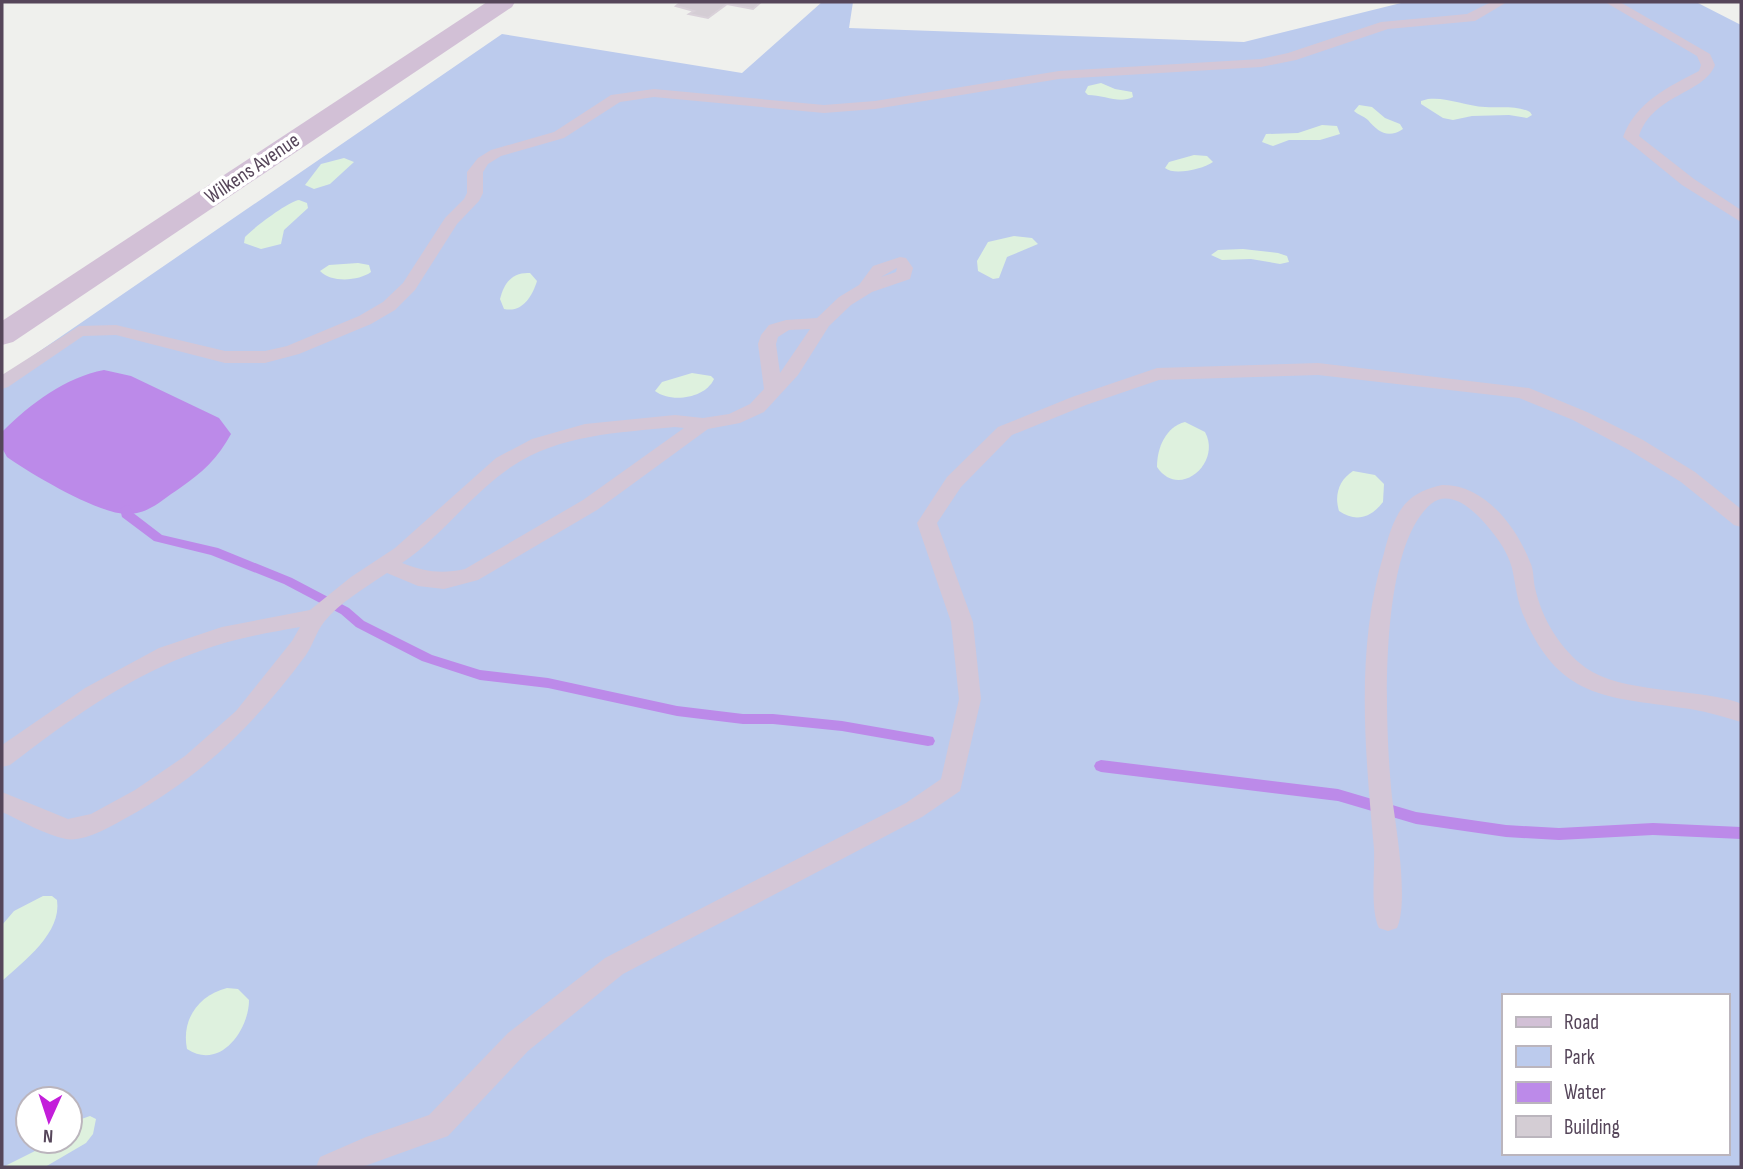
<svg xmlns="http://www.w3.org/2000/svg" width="1743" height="1169" font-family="'Sofia Sans Condensed',sans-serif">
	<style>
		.green { fill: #bccbed; fill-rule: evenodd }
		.sand { fill: #def1de }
		.water { fill: #bc8ae9 }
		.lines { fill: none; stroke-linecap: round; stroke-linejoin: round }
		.stream { fill: #bc8ae9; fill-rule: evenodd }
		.building { fill: #d4cdd4; stroke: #d9d1d9; stroke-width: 2 }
		.service { fill: #d4c7d7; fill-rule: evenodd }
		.secondary { fill: #d2c0d6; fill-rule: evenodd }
		.labels { text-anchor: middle; stroke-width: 7; stroke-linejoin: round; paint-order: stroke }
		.far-street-label { font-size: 21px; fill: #56465a; stroke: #fff }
	</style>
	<rect width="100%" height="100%" fill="#eff0ed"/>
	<!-- green -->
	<path class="green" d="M822,2H853L849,28L1244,42L1405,2H1696L1741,25V1167H2V377L502,34L742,73ZM1503,996H1727V1153H1503ZM28,1099H70V1141H28Z"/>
	<!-- sand -->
	<g class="sand">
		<path d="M1101,83L1115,89L1132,92L1133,97C1120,104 1104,95 1088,95L1085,92L1088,86Z"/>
		<path d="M1428,99C1448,97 1465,106 1485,107C1499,108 1517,105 1530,112L1532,115L1527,118L1509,115L1472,116L1453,120L1443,118L1421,104V101Z"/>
		<path d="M1359,105L1372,107L1385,118L1400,124L1403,129C1388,139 1378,132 1368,120C1364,116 1358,115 1354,111Z"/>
		<path d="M1322,125L1337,126L1340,134L1320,140H1289L1273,146L1262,142L1266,134L1298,133Z"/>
		<path d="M1194,155L1207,156L1213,162C1203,169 1174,176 1165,168L1169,162Z"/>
		<path d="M344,158L354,162L330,184L314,189L305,185L321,164Z"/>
		<path d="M299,200L307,203L308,208L284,230L281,244L261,249L244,243L245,237C252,229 289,201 299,200Z"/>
		<path d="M1014,236L1032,238L1038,244L1007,257L999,278L993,279L978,271L977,261L988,242Z"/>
		<path d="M1243,249L1278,253L1287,256L1289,262L1280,264L1251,259L1222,260L1211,255L1218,250Z"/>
		<path d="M358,263L369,265L371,272C359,281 331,283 320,271L329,265Z"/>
		<path d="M530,273L537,281C532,297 522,313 504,309L500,299C504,283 512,272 530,273Z"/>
		<path d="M692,373L711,376L714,379C705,399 670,403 655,391L662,382Z"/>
		<path d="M1185,422L1205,432C1222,463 1179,500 1157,467C1157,447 1166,427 1185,422Z"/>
		<path d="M1353,471L1375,475L1384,484L1383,502C1372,517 1356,523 1339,511C1334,495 1339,480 1353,471Z"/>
		<path d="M43,896H52L57,900C62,933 24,961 2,981V925L14,911Z"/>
		<path d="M227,988L238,989L249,1000C249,1030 220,1071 187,1049C181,1019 199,995 227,988Z"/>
		<path d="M90,1116L96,1119L93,1134L86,1143L45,1167H3L39,1149L48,1141H70V1123Z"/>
	</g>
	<!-- water -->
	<path class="water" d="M104,370L131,376L219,418L231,434C218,458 202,473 180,488C163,499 149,514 128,514C100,515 31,474 7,457L2,448L3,431C30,404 66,377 104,370Z"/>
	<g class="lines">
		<!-- stream -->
		<g class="stream">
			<path d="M126,505L130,506L132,512L162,535L218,548L292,578L349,608L364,621L432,655L480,670L548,678L677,706L743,714H773L842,721L928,736L933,737L935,741L933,745L928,746L842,731L773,724H743L677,716L548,688L480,680L422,661L356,627L341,614L284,584L211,555L154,541L122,517L120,509Z"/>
			<path d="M1101,760L1338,789L1416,812L1506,825L1559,828L1653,823L1741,827V839L1653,835L1559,840L1506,837L1416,824L1338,801L1101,772L1096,770L1094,766L1096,762Z"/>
		</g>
	</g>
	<!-- building -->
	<path class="building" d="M681,2H761L753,9L727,4L708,18L689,14L694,11L676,6Z"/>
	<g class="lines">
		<!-- service -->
		<g class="service">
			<path d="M1491,2H1507L1475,21L1388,29L1296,60L1261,67L1059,79L875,109L824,113L654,97L620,102L564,138L501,156L488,164L483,172V193L479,201L457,224L415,290L395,310L371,324L299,354L265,363H225L116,335L83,336L8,387L2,389V375L79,326L116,325L225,351H265L287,346L359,316L383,302L403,283L445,218L464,199L467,193V172L478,158L491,150L554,132L611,95L654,89L824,105L875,101L1059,71L1261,59L1288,53L1381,22L1467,14Z"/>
			<path d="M1605,2H1620L1710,54L1715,65C1704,94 1653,94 1639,136L1694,179L1741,210V222L1682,185L1623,137C1636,102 1668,87 1699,71L1701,65L1697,56Z"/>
			<path d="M900,257L906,258L913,268L910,279L872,292L851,305L829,326L798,375L764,412L740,423L708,429L597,510L478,580L444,589L418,586L387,573C366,587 339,603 324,622C316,632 313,645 306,655C255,724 201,777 126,818C110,827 85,842 66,839C45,835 22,821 2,812V792L68,819L91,814L135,790L185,756L236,711L292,641L300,627C266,633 232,639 200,651C130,675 69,720 10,765L2,767V745L85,688L159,648L222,627L310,610L351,577L395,548L496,458L532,439L585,424L675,415L703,418L729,414L750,404L764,389L758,344L761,335L769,325L786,320L817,318L839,297L859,285L873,266ZM897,268L896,272L881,277ZM810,329L780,373L776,344L778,337L789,330ZM675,427L684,428L583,500L465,569C442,574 425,572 402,563C442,536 471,494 511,467C560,434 618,433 675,427Z"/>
			<path d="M1318,363L1529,388L1587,412L1643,440L1695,472L1741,509V527L1734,525L1681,482L1629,450L1573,420L1519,398L1318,375L1159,380L1086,405L1012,435L961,487L937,523L973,622L981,699L960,791L922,817L623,974L528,1051L448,1136L362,1167H316L320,1157L366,1137L429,1115L508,1033L605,958L906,803L941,779L959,699L951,622L917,523L947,477L998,427L1072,397L1157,368Z"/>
			<path d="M1442,485C1484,484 1516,526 1530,562C1534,570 1533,579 1535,588C1542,619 1560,649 1586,668C1621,693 1693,688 1737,702L1741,704V722C1724,717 1708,712 1690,709C1613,697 1561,702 1525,619C1517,602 1516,586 1512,568C1507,549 1493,532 1481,519C1469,506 1448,490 1431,504C1377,549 1385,730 1392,797C1396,827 1409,902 1397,928L1388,931L1379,928C1370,910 1375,871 1374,849C1365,750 1355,649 1384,553C1388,537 1394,517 1405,504C1415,493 1428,488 1442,485Z"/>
		</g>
		<!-- secondary -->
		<path class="secondary" d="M487,2H515L512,7L13,342L2,345V321Z"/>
	</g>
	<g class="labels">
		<!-- far-street labels -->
		<g class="far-street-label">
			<text transform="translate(252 168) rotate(-34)" y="7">Wilkens Avenue</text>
		</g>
	</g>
	<!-- border -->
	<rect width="1743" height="1169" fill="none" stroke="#56465a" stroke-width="7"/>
	<!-- legend -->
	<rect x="1502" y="994" width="228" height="161" fill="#ffffff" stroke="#bbb5bd" stroke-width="2"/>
	<rect x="1516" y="1017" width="35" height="10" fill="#d2c0d6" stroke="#bbb5bd" stroke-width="2"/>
	<text x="1564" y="1029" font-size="21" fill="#56465a">Road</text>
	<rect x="1516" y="1046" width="35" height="21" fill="#bccbed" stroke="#bbb5bd" stroke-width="2"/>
	<text x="1564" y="1064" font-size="21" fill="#56465a">Park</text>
	<rect x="1516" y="1082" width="35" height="21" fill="#bc8ae9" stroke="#bbb5bd" stroke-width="2"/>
	<text x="1564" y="1099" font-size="21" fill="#56465a">Water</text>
	<rect x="1516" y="1116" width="35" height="21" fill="#d4cdd4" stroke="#bbb5bd" stroke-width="2"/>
	<text x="1564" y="1134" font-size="21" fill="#56465a">Building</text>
	<!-- north arrow -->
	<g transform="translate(49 1120) rotate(183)"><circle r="33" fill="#ffffff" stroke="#bbb5bd" stroke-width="2"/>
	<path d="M0-5L12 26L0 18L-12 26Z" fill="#c31eda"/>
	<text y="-10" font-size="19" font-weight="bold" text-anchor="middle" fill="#56465a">N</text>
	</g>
</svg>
